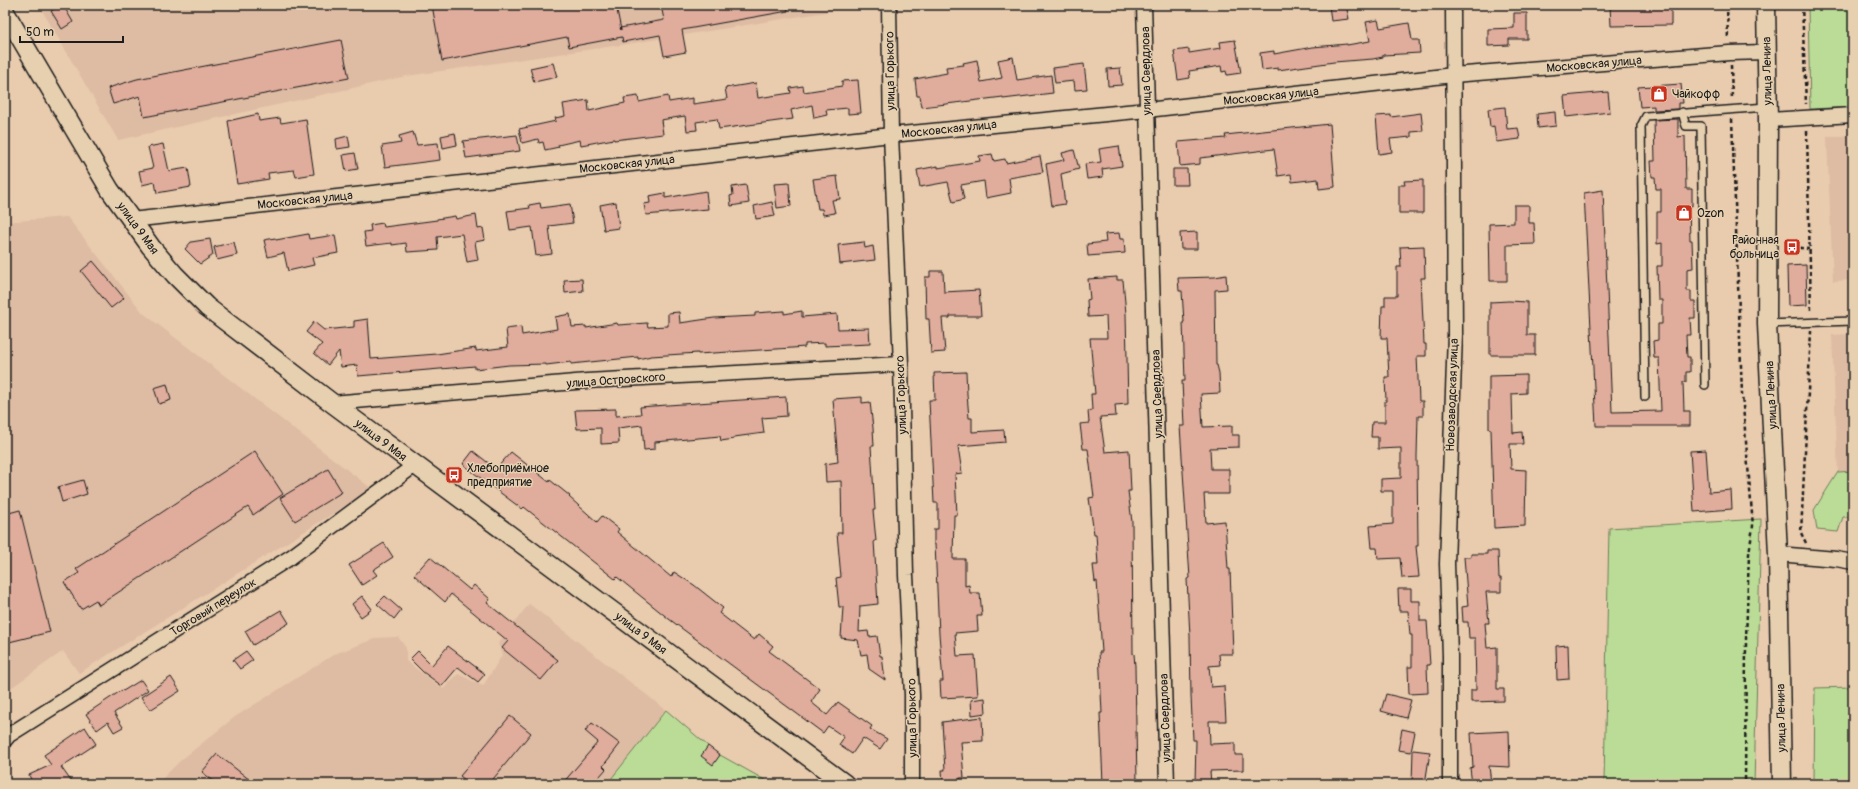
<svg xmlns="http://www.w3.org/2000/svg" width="1858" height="789" font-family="Pangolin,sans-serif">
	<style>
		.built { fill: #debba3 }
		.green { fill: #bbdc96; stroke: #6c7c59 }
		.building { fill: #e0ac9c; stroke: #1c1c1c }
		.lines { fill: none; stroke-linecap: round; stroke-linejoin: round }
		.service-casing { stroke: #1c1c1c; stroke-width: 10 }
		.minor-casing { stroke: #1c1c1c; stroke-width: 17 }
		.tertiary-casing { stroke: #1c1c1c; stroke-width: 21 }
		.path { stroke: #1c1c1c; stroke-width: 2.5; stroke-dasharray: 4 3; stroke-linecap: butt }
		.service { stroke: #e7d0b0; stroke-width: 7 }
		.minor { stroke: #e7d0b0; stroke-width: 14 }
		.tertiary { stroke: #e7d0b0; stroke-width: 18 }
		.labels { text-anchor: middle; stroke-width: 3; stroke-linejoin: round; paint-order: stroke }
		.street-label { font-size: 12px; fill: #1c1c1c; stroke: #e7d0b0 }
		.poi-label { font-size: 12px; fill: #1c1c1c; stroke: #e7d0b0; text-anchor: start }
	</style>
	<rect width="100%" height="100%" fill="#e9cbae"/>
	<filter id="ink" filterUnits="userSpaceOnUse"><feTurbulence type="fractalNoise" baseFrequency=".025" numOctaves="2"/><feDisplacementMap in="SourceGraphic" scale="8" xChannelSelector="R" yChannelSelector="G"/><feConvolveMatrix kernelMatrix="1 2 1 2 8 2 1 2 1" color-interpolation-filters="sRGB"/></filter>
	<g filter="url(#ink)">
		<!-- built -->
		<g class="built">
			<path d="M39,5H857V7L627,44L406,76L118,140Z"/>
			<path d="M1853,135V312L1852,280L1833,281L1827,137Z"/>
			<path d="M67,217L143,313L372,489L79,673L63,651L5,692V222Z"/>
			<path d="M1853,334V471L1838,472L1832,335Z"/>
			<path d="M529,604L666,710L607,784H157L180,761L235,717L335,654L377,638L398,637L406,648V661L443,689L458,674L483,686L503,654L498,644Z"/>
		</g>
		<!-- green -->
		<g class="green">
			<path d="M1808,5H1853V107L1810,109Z"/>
			<path d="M1853,471V517H1843L1838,532L1817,530L1814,510L1838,472Z"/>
			<path d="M1761,519L1754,784H1604L1609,528Z"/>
			<path d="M1853,687V784H1814L1815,688Z"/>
			<path d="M666,710L708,746L713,764L720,755L772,784H607Z"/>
		</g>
		<!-- building -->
		<g class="building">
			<path d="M61,5H63L73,22L62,29L51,11Z"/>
			<path d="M432,5H616L621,30L620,28L664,20L661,5H787L788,11L682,30L686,52L664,56L660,35L623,42L622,37L569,47L567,37L442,61Z"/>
			<path d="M1329,5H1346L1349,19L1331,21Z"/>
			<path d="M1610,5H1671V25L1611,26Z"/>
			<path d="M1514,13H1527V39H1509V45L1488,46V29L1514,28Z"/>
			<path d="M1378,20L1380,28L1409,23L1412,40H1419L1420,53L1383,55V57L1373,59L1334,62L1278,70V68L1262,70L1260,53L1274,51V54L1313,47L1347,44V45L1370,41L1366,22Z"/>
			<path d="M341,40L349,78L144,117L140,96L113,104L108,88L137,79Z"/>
			<path d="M1235,40L1241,73L1227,75L1226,71L1222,72L1221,66L1189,71L1190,78L1178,80L1174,51L1189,49V53L1221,48L1220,42Z"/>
			<path d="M1013,57L1017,80L1051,75L1053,93L1003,99V97L922,107L920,96H917L915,79L947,73L946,67L964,65L963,63L977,60L981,82L1002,78L998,60Z"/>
			<path d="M553,63L557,77L534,82L530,68Z"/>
			<path d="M1084,64L1087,89L1075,90L1074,81L1055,83L1053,68Z"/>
			<path d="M1120,68L1122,85L1108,86L1107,69Z"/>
			<path d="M858,80L861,113L848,114V108L826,110L827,115L814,118L812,105L791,110L793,119L719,129L717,119L696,122L697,130L687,131L685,116L661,120L663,134L614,140V139L581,145L580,140L558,145L559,147L545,150L543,142L539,143L538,139L522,143L519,129L556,121L555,118L565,116L563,104L588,100L589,111L625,103L624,98L638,96L639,102L668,96L669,102L693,98V104L727,99L725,88L756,83L758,98L791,93L790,88L803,86L804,92L842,86V81Z"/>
			<path d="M1681,84L1683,103H1678V109L1654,110V106L1640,107L1638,87Z"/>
			<path d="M1608,92L1610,112L1566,117L1564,96Z"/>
			<path d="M1505,107L1507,129L1518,128L1520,139L1496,142L1494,126L1490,127L1488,109Z"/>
			<path d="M1555,112L1556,126L1538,128L1537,114Z"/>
			<path d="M1421,113L1423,131L1411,132V137L1390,139L1392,152L1379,154L1376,116L1391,115V117Z"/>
			<path d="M258,114L259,121L280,118L281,123L306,119L314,174L296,177L294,170L268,173L269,179L237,184L228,121Z"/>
			<path d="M1678,119V137L1685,136L1686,189H1692V206H1689L1690,240H1692L1693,268L1687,269V291H1691V301H1695V318H1690L1691,335H1686L1687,357H1690V372H1686V382H1683L1684,411H1690V426H1596L1584,193L1603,190L1612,412L1661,411L1659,358H1654L1653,341L1658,340V324H1662V300H1658L1657,266H1662V243L1657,244V212H1661V189H1656L1655,177H1652L1651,161H1655L1654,120Z"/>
			<path d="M1330,124L1335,187L1319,189L1318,179L1292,182L1291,174L1278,176L1274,149L1200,158V164L1180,166L1178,142L1226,138L1225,135Z"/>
			<path d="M413,132L417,145L438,143L440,160L385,167L382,146L401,143L399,136Z"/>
			<path d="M455,133L457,145L443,148L441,136Z"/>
			<path d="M517,135L520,151L466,158L463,141Z"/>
			<path d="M348,136L350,147L337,149L336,139Z"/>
			<path d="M163,144L169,171L188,168L191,187L157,193L155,182L142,185L139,171L153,168L148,147Z"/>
			<path d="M1119,146L1122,166L1102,169L1103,177L1087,179L1085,164L1101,162L1099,149Z"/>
			<path d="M1074,150L1079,169L1061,174L1065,204L1052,206L1046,164L1064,160L1062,153Z"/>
			<path d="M355,153L358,169L346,171L343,155Z"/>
			<path d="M992,154L994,161L1005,159L1006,163L1040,156L1043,172L1009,178L1011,193L986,198L984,181L961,185L964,199L953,202L948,182L920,187L917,170L938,166V168L980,161L979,156Z"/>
			<path d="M1173,169H1187L1188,185H1173Z"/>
			<path d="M837,176L840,199L832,200L835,213L823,215L822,209H818L813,179Z"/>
			<path d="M1423,180V213H1399V185H1405L1404,181Z"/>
			<path d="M789,183L791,206L777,208L774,184Z"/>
			<path d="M746,185L749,203L731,206L730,196L733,195L732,187Z"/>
			<path d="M706,191L708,209L646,215L644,204L650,203L649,196L665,193V198Z"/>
			<path d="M616,202L619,228L604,230L600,205Z"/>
			<path d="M772,202L775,216L756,219L754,206Z"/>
			<path d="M540,203L541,208L570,204L573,223L549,226L552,254L536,256L532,227L510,230L507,211L530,208L529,205Z"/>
			<path d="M1514,205H1529V223H1534L1535,244L1507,245V281H1490L1489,224L1514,223Z"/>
			<path d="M476,215L478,229L483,228L485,240L475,242L478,260L467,262L462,234L437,237L438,250L407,252L406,243L392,245V243L366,246L364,232L371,231L370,225L383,223L384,227L437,220V219L455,216L456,219Z"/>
			<path d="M1197,232V249H1181L1180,233Z"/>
			<path d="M1119,233L1120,239H1124L1125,253L1088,256L1087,244L1106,242L1105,234Z"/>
			<path d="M308,234L309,239L335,235L338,253L312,258L314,265L288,271L284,253L268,257L264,240L275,238L276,240Z"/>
			<path d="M210,239L213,255L200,264L185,249L191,242Z"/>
			<path d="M234,242L237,255L217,260L214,247Z"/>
			<path d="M864,242L865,248L873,246L875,260L840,264L838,245Z"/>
			<path d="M1424,246L1425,278H1421L1424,344H1426V356H1417L1419,401H1423V416H1418L1417,456L1418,546H1416L1419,577L1402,578L1400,558L1378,559L1377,548H1372L1370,526L1393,524V491H1381V479L1401,478V448L1378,449V437H1371L1372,422H1385V401H1386L1385,377H1389L1387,338H1381L1382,306H1385V296H1397V267H1401L1400,247Z"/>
			<path d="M93,261L124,298L111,308L81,271Z"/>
			<path d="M1806,265L1807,305L1788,306L1787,266Z"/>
			<path d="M930,271H943L944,292L979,290L981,316H950V318H942L945,352L931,353L929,319H926L925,277H930Z"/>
			<path d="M1226,275L1227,289L1215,290L1216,365H1217L1219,373L1220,393L1201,394L1203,427L1232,426V435H1239V447L1210,448L1211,469H1229V494H1204L1206,523L1225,521L1228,569H1230L1233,654H1219L1220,665L1209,666L1211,687L1224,686L1226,721H1209L1210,744L1235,743V755H1243V770L1210,771L1211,784H1195L1196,740H1193L1191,696L1190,636L1187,579L1190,578L1180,426H1184L1182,381H1185L1183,322H1184L1182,291H1179L1178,278L1215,277Z"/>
			<path d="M1117,277V280H1123L1126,314L1128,404L1115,405L1116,416L1100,417L1105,452L1129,450L1131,491H1128L1132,522L1133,654H1134L1135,666L1137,784H1119V782L1103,784L1100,713H1102L1099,652H1102L1097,581L1095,582L1093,565H1098L1096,534H1094L1089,498L1094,497L1088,449H1083L1080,424L1089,423L1088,411L1092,410L1091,394H1095L1090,338H1107L1106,316L1088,317L1087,300L1090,299L1088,279Z"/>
			<path d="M582,279L583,291L565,293L564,280Z"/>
			<path d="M1509,301L1527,302V335H1535V355H1490V302Z"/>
			<path d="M784,311V314L802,311V317L837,314L838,329L869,328L870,344L825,346V343L805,344V347L792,348L698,354V353L651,356L638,359V357L571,364V362L546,365V364L509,365L475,369V366L358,376L357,365L341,367L339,351L328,365L314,353L322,344L306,332L314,322L324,330L354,327V321L368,319L371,359L437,354L476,348V351L508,347L506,329L521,327L522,335L557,329L555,317L570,314L572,327L586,326V328L617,323L618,325L647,323L648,327L668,326V313L679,312L680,323L714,318L755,316V313Z"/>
			<path d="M966,372L967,394L969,418H972V432L1004,430L1005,442L958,446L962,473L955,474L957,515H954L953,559H965V586L969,585L970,593H980L982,616H977L978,631L955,633L957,656L975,655L978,696L941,698L940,681H943L939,634L935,544H934V529H938V503H934L929,400H935L934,373Z"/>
			<path d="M1526,375V393L1512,394L1513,433L1522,432L1523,444H1510L1511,469L1526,470L1525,526L1494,528L1491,429H1489V376Z"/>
			<path d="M167,384L171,400L159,404L154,388Z"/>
			<path d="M786,397L787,416L762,418L764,433L734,437V439L721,441L720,436L655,442V449L644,450L642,425L618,428L619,443L601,444V428L577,429L575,410L616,409V416L641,414L640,407L653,406Z"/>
			<path d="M862,397V403L870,402L873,428L874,446H871L875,510H873L876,541H874L878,604L860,606L859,632L868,631L869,637L877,636L880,656H882L885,680L869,669L867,654L861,655L858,640L841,638L843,607H839L836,578L841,577L837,533H842L841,481L826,482L825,464L838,462L833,399Z"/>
			<path d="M1706,450L1709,492L1731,490L1732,509L1694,512L1690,451Z"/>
			<path d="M255,451L283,494L253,515L248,507L99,605L96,600L81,609L64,582L79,573L76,569Z"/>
			<path d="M473,451L496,469L511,452L549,482L550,480L570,496L569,497L597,522L602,516L619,529L617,532L671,577L674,572L694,585L723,608L719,613L754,640L759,634L773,646L769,651L820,689L811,702L827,715L838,702L872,726L870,729L887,739L880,749L863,738L852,754L839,745L844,737L828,726L823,733L669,619L617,577L615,579L524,507L522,509L474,473L463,464Z"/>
			<path d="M328,469L342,492L295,521L280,498Z"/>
			<path d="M83,480L87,494L62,502L58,487Z"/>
			<path d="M20,510L50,632L5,643V514Z"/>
			<path d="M384,543L393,557L373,570L377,575L362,585L349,565Z"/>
			<path d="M1487,551H1498L1499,578H1501V592H1486L1489,623H1485L1487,648L1497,647V689H1504V701L1471,702V690H1476L1475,638H1469L1468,622H1463L1462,607L1468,606L1464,557H1471V554H1487Z"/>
			<path d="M430,557L470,590L474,585L490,599L487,603L558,660L541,680L502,648L508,641L451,594L445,602L414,575Z"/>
			<path d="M1398,589H1411V601H1420V621H1427L1430,665H1427L1428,693L1409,694L1408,667H1412V635H1410L1408,611H1399Z"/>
			<path d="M362,596L372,609L361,617L352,604Z"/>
			<path d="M385,596L401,610L394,619L377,604Z"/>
			<path d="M281,610L289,623L253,645L245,631Z"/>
			<path d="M1568,645L1569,679L1557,680L1556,646Z"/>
			<path d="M448,646L485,674L478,682L458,667L442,686L423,672L410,659L418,651L432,665Z"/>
			<path d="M246,651L253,660L240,669L233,660Z"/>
			<path d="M171,677L180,691L150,710L141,697Z"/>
			<path d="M141,680L148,690L114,713L123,727L114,732L108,722L97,730L86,714L122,690L123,691Z"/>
			<path d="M1386,694L1411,700L1406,718L1381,711Z"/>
			<path d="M985,698L986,713L972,715L971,700Z"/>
			<path d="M510,716L531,733L489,784H470L460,776Z"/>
			<path d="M982,717L983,741L961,742L964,778H960L961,784H943L942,770H945L942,722Z"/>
			<path d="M592,723L620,744L603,766L606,769L593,784H562L598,742L585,731Z"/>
			<path d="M85,727L96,744L61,767L73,784H33L29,775L51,765L44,755Z"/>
			<path d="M1402,729L1415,732L1411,752L1398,750Z"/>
			<path d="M1509,731L1510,767L1489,766L1491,783L1472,784L1470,768L1473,767L1471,733Z"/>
			<path d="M708,746L720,755L713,765L701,756Z"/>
			<path d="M1413,750L1430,752L1425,784H1412Z"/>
			<path d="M217,754L255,784H217L202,772Z"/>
		</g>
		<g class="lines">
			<defs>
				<g id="service">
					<path d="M1682,112L1686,126H1701L1705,385"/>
					<path d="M1767,324L1853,321"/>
					<path d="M1645,397L1641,126L1646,116L1767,107"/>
				</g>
				<g id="minor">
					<path d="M889,5L891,135L901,364L906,575L912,695V784"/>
					<path d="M1144,5L1167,784"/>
					<path d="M1768,120L1853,115"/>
					<path d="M131,220L891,135L1147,110L1453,75L1729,53L1767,52"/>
					<path d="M332,403L587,381L901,364"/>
					<path d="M1778,554L1836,559L1853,562"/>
					<path d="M5,740L9,735L291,557L415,465"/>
					<path d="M1450,784V656L1447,564L1455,334L1453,5"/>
				</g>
				<g id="tertiary">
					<path d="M1766,5L1768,120L1767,324L1778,554L1782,784"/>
					<path d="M5,12L110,190L151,247L175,275L207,307L332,403L845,784"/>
				</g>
			</defs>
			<!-- service casing -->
			<use href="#service" class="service-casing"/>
			<!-- minor casing -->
			<use href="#minor" class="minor-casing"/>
			<!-- tertiary casing -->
			<use href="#tertiary" class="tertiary-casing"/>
			<!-- path -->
			<g class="path">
				<path d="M1727,5L1728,40"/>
				<path d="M1802,5L1806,104"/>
				<path d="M1731,65L1732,100"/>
				<path d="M1732,119L1742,394L1753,526L1749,554L1746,639L1745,784"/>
				<path d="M1807,131L1811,312"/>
				<path d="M1792,247L1809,249"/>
				<path d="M1737,254L1748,252"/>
				<path d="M1806,543L1801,533L1811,331"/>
			</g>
			<!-- service -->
			<use href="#service" class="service"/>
			<!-- minor -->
			<use href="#minor" class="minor"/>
			<!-- tertiary -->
			<use href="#tertiary" class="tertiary"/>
		</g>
	</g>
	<!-- icons -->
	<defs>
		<symbol id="shop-square" viewBox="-11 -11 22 22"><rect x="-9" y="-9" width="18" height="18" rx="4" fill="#c8321e" stroke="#e7d0b0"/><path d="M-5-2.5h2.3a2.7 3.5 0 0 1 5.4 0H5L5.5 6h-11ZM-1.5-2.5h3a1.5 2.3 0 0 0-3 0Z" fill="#fff"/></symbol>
		<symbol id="bus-square" viewBox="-11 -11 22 22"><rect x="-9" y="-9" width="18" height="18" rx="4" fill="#c8321e" stroke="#e7d0b0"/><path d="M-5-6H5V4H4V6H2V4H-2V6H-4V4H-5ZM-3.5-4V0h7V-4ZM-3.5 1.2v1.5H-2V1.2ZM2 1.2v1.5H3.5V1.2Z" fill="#fff"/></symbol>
	</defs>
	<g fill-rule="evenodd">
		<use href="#shop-square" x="1649" y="84" width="20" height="20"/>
		<use href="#shop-square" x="1674" y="203" width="20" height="20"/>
		<use href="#bus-square" x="1782" y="237" width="20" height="20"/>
		<use href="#bus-square" x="444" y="465" width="20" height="20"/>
	</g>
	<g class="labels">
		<!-- street labels -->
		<g class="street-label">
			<text transform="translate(1594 64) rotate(-5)" y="4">Московская улица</text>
			<text transform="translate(890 71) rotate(-91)" y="4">улица Горького</text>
			<text transform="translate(1146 71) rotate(-91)" y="4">улица Свердлова</text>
			<text transform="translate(1767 71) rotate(-91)" y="4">улица Ленина</text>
			<text transform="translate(1271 96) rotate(-6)" y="4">Московская улица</text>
			<text transform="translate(949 129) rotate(-6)" y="4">Московская улица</text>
			<text transform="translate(627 164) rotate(-6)" y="4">Московская улица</text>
			<text transform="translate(305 200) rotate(-6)" y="4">Московская улица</text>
			<text transform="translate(138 228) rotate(54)" y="4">улица 9 Мая</text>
			<text transform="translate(616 380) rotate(-4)" y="4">улица Островского</text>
			<text transform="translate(1157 394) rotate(-92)" y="4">улица Свердлова</text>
			<text transform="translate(901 395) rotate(-92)" y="4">улица Горького</text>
			<text transform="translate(1452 395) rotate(-88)" y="4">Новозаводская улица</text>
			<text transform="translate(1771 395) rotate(-93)" y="4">улица Ленина</text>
			<text transform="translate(381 440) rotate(37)" y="4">улица 9 Мая</text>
			<text transform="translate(213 607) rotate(-32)" y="4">Торговый переулок</text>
			<text transform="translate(641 633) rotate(37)" y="4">улица 9 Мая</text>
			<text transform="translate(912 718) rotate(-91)" y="4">улица Горького</text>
			<text transform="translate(1165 718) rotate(-92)" y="4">улица Свердлова</text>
			<text transform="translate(1781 718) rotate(-91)" y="4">улица Ленина</text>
		</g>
		<!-- poi labels -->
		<g class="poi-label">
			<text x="1672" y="98">Чайкофф</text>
			<text x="1697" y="217">Ozon</text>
			<text x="1779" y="244" text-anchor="end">Районная<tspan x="1779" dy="14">больница</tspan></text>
			<text x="467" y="472">Хлебоприёмное<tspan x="467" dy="14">предприятие</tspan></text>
		</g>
	</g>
	<!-- margin -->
	<rect width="1858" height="789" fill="none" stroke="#e7d0b0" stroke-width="20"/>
	<rect x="10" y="10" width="1838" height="769" fill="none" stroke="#1c1c1c" stroke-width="1.5" filter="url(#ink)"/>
	<!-- scale -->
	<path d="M20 36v6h103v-6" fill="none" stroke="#1c1c1c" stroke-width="2"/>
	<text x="26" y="36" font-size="12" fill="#1c1c1c" stroke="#e7d0b0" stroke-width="3" paint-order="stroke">50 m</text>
</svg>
